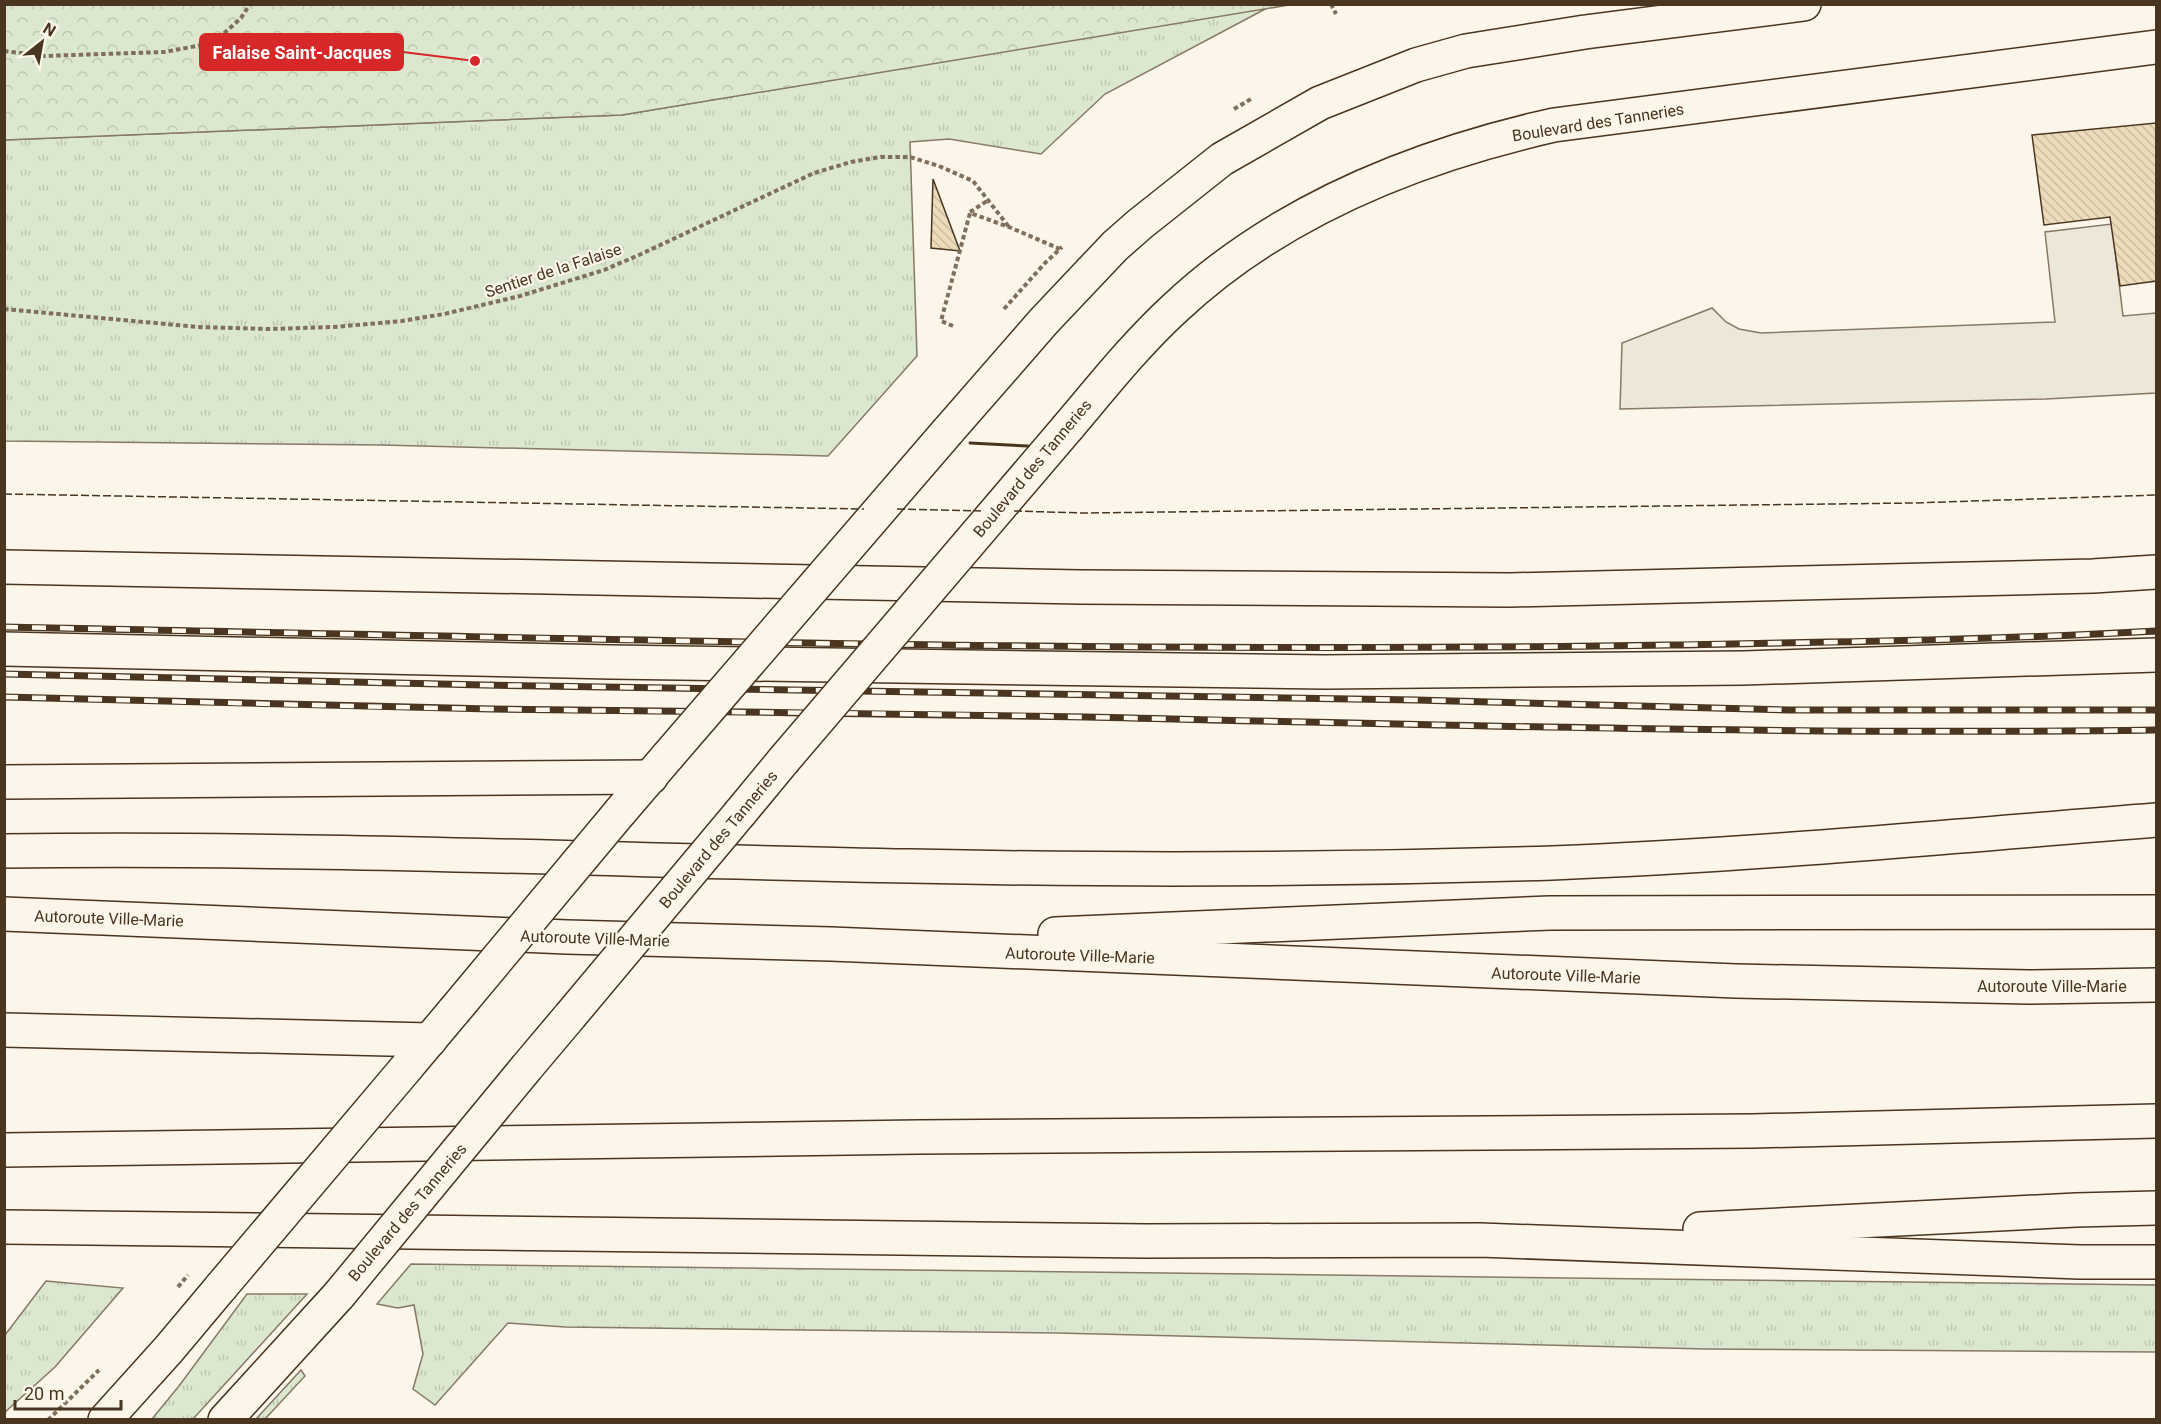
<svg xmlns="http://www.w3.org/2000/svg" width="2161" height="1424" font-family="Roboto,sans-serif">
	<style>
		.grass { fill: url(#grass-tufts); stroke: #887966; stroke-width: 1.5 }
		.forest { fill: url(#forest-crowns); stroke: #887966; stroke-width: 1.5 }
		.parking { fill: #ede7d9; stroke: #887966; stroke-width: 1.5 }
		.building { fill: url(#building-back-hatch); stroke: #4a3520; stroke-width: 1.5 }
		.lines { fill: none; stroke-linecap: round; stroke-linejoin: round }
		.minor-casing { stroke: #4a3520; stroke-width: 36 }
		.major-casing { stroke: #4a3520; stroke-width: 36 }
		.highway-casing { stroke: #4a3520; stroke-width: 36 }
		.path { stroke: #7f6f5c; stroke-width: 4; stroke-dasharray: 4.5 3; stroke-linecap: butt }
		.minor { stroke: #fbf6e9; stroke-width: 33 }
		.major { stroke: #fbf6e9; stroke-width: 33 }
		.highway { stroke: #fbf6e9; stroke-width: 33 }
		.rail-casing { stroke: #4a3520; stroke-width: 7 }
		.rail { stroke: #fbf6e9; stroke-width: 4.5; stroke-dasharray: 14; stroke-linecap: butt }
		.major-bridge-casing { stroke: #4a3520; stroke-width: 36; stroke-linecap: butt }
		.path-bridge { stroke: #7f6f5c; stroke-width: 4; stroke-dasharray: 4.5 3; stroke-linecap: butt }
		.major-bridge { stroke: #fbf6e9; stroke-width: 33 }
		.fence { stroke: #4a3520; stroke-width: 1.5; stroke-dasharray: 8 3; stroke-linecap: butt }
		.wall { stroke: #4a3520; stroke-width: 3 }
		.labels { text-anchor: middle; stroke-width: 4.5; stroke-linejoin: round; paint-order: stroke }
		.street-label { font-size: 16px; fill: #4a3520; stroke: #fbf6e9 }
		.leader { fill: none; stroke: #d62828; stroke-width: 2 }
		.callout-dot { fill: #d62828; stroke: #fbf6e9; stroke-width: 2 }
		.callout { fill: #d62828; stroke: #d62828; stroke-width: 2 }
		.callout-label { font-size: 18px; text-anchor: middle; font-weight: bold; fill: #fff }
	</style>
	<defs>
		<pattern id="grass-tufts" width="24" height="20" patternUnits="userSpaceOnUse" patternTransform="scale(1.5)"><rect width="24" height="20" fill="#dce7d0"/><path d="M3 7l-1-3M5 7V3M7 7l1-3M15 17l-1-3M17 17v-4M19 17l1-3" fill="none" stroke="#bec7b2"/></pattern>
		<pattern id="forest-crowns" width="20" height="18" patternUnits="userSpaceOnUse" patternTransform="scale(1.5)"><rect width="20" height="18" fill="#dce7d0"/><path d="M2 6a3 3 0 1 1 6 0M12 15a3 3 0 1 1 6 0" fill="none" stroke="#bec7b2"/></pattern>
		<pattern id="building-back-hatch" width="6" height="6" patternUnits="userSpaceOnUse" patternTransform="scale(1.5)"><rect width="6" height="6" fill="#ecdcbc"/><path d="M-1 5l2 2M0 0l6 6M5-1l2 2" fill="none" stroke="#ccbda1"/></pattern>
	</defs>
	<rect width="100%" height="100%" fill="#fbf6e9"/>
	<!-- grass -->
	<g class="grass">
		<path d="M1269,7L1105,94L1041,154L949,139L910,142L917,356L828,456L382,445L5,441L4,140L622,115Z"/>
		<path d="M411,1264L2156,1285V1352L1706,1349L1057,1333L565,1327L508,1323L435,1405L413,1389L423,1354L414,1305L398,1308L377,1304Z"/>
		<path d="M46,1281L123,1288L55,1367L5,1412V1335Z"/>
		<path d="M247,1294H307L193,1419H152L179,1386Z"/>
		<path d="M301,1370L305,1376L265,1419H256Z"/>
	</g>
	<!-- forest -->
	<path class="forest" d="M4,5L5,4L1289,5L622,115L5,140Z"/>
	<!-- parking -->
	<path class="parking" d="M2112,224L2123,316L2156,313V393L2046,399L1620,409L1622,343L1712,308L1726,322L1739,329L1761,333L2055,322L2045,232Z"/>
	<!-- building -->
	<g class="building">
		<path d="M2156,123V281L2120,286L2110,217L2044,225L2032,135Z"/>
		<path d="M933,179L960,251L931,248Z"/>
	</g>
	<g class="lines">
		<defs>
			<g id="minor">
				<path d="M4,567L1080,587L1510,590L2093,576L2156,572"/>
				<path d="M4,649L611,662L1325,672L1744,668L2156,655"/>
				<path d="M4,782L651,777"/>
				<path d="M4,1030L430,1040"/>
			</g>
			<g id="major">
				<path d="M1068,427C1102,387 1135,345 1174,309C1279,210 1416,156 1554,125L2156,47"/>
				<path d="M948,431L1044,321L1115,246L1140,224L1222,159L1320,103L1416,65L1466,51L1585,32L1804,4"/>
				<path d="M620,812L668,756"/>
				<path d="M740,813L783,761"/>
				<path d="M407,1067L454,1011"/>
				<path d="M527,1067L570,1016"/>
				<path d="M105,1420L169,1349L221,1287"/>
				<path d="M225,1420L339,1295"/>
			</g>
			<g id="highway">
				<path d="M4,851C394,846 784,869 1173,869C1299,869 1426,867 1552,863C1754,855 1955,836 2156,820"/>
				<path d="M4,914L567,937L831,944L1736,981L2029,987L2156,985"/>
				<path d="M1055,934L1550,913L2156,912"/>
				<path d="M4,1150L918,1137L1753,1131L2156,1121"/>
				<path d="M4,1227L1146,1241L1480,1240L2080,1262H2156"/>
				<path d="M1700,1229L2076,1210L2156,1208"/>
			</g>
		</defs>
		<!-- minor casing -->
		<use href="#minor" class="minor-casing"/>
		<!-- major casing -->
		<use href="#major" class="major-casing"/>
		<!-- highway casing -->
		<use href="#highway" class="highway-casing"/>
		<!-- path -->
		<g class="path">
			<path d="M1331,4L1336,14"/>
			<path d="M4,51L45,56L164,52L213,43L241,18L250,4"/>
			<path d="M1234,109L1251,99"/>
			<path d="M970,212L987,201"/>
			<path d="M4,309L198,327L269,329L334,327L402,321L444,314L520,296L604,270L639,255L814,173L851,162L881,157H910L939,166L973,181L1009,227"/>
			<path d="M1004,309L1045,263L1062,247"/>
			<path d="M953,326L941,321L970,213L1009,227L1060,249"/>
			<path d="M48,1420L99,1370"/>
		</g>
		<!-- minor -->
		<use href="#minor" class="minor"/>
		<!-- major -->
		<use href="#major" class="major"/>
		<!-- highway -->
		<use href="#highway" class="highway"/>
		<defs>
			<g id="rail">
				<path d="M4,627C560,638 1115,654 1670,645C1832,642 1995,640 2156,631"/>
				<path d="M4,674L484,685L1416,700L1789,710H2156"/>
				<path d="M4,697C167,701 329,706 491,709C689,712 888,713 1086,717C1443,725 1800,735 2156,730"/>
			</g>
		</defs>
		<!-- rail casing -->
		<use href="#rail" class="rail-casing"/>
		<!-- rail -->
		<use href="#rail" class="rail"/>
		<defs>
			<g id="major-bridge">
				<path d="M668,756L948,431"/>
				<path d="M783,761L1068,427"/>
				<path d="M454,1011L620,812"/>
				<path d="M570,1016L740,813"/>
				<path d="M221,1287L407,1067"/>
				<path d="M339,1295L527,1067"/>
			</g>
		</defs>
		<!-- major-bridge casing -->
		<use href="#major-bridge" class="major-bridge-casing"/>
		<!-- path-bridge -->
		<path class="path-bridge" d="M178,1287L188,1275"/>
		<!-- major-bridge -->
		<use href="#major-bridge" class="major-bridge"/>
		<!-- fence -->
		<g class="fence">
			<path d="M4,494L864,509"/>
			<path d="M897,509L981,511"/>
			<path d="M1014,511L1084,513L1913,503L2156,495"/>
		</g>
		<!-- wall -->
		<path class="wall" d="M970,443L1028,446"/>
	</g>
	<g class="labels">
		<!-- street labels -->
		<g class="street-label">
			<text transform="translate(1598 122) rotate(-9)" y="6">Boulevard des Tanneries</text>
			<text transform="translate(553 270) rotate(-18)" y="6">Sentier de la Falaise</text>
			<text transform="translate(1032 468) rotate(-50)" y="6">Boulevard des Tanneries</text>
			<text transform="translate(718 839) rotate(-50)" y="6">Boulevard des Tanneries</text>
			<text transform="translate(109 918) rotate(2)" y="6">Autoroute Ville-Marie</text>
			<text transform="translate(595 938) rotate(2)" y="6">Autoroute Ville-Marie</text>
			<text transform="translate(1080 955) rotate(2)" y="6">Autoroute Ville-Marie</text>
			<text transform="translate(1566 975) rotate(2)" y="6">Autoroute Ville-Marie</text>
			<text x="2052" y="992">Autoroute Ville-Marie</text>
			<text transform="translate(407 1212) rotate(-50)" y="6">Boulevard des Tanneries</text>
		</g>
	</g>
	<!-- callouts -->
	<path class="leader" d="M475 61L403 52"/>
	<circle class="callout-dot" cx="475" cy="61" r="6"/>
	<rect class="callout" x="200" y="34" width="203" height="36" rx="6"/>
	<g class="callout-label">
		<text x="302" y="59">Falaise Saint-Jacques</text>
	</g>
	<!-- border -->
	<rect width="2161" height="1424" fill="none" stroke="#4a3520" stroke-width="12"/>
	<!-- north arrow -->
	<g transform="translate(42 42) rotate(31)" stroke="#fbf6e9" stroke-width="4.5" paint-order="stroke">
	<path d="M0-4.5L10 22L0 15L-10 22Z" fill="#4a3520"/>
	<text y="-9" font-size="16" font-weight="bold" text-anchor="middle" fill="#4a3520">N</text>
	</g>
	<!-- scale -->
	<path d="M15 1400v9h106v-9" fill="none" stroke="#4a3520" stroke-width="3"/>
	<text x="24" y="1400" font-size="18" fill="#4a3520" stroke="#fbf6e9" stroke-width="4.5" paint-order="stroke">20 m</text>
</svg>
